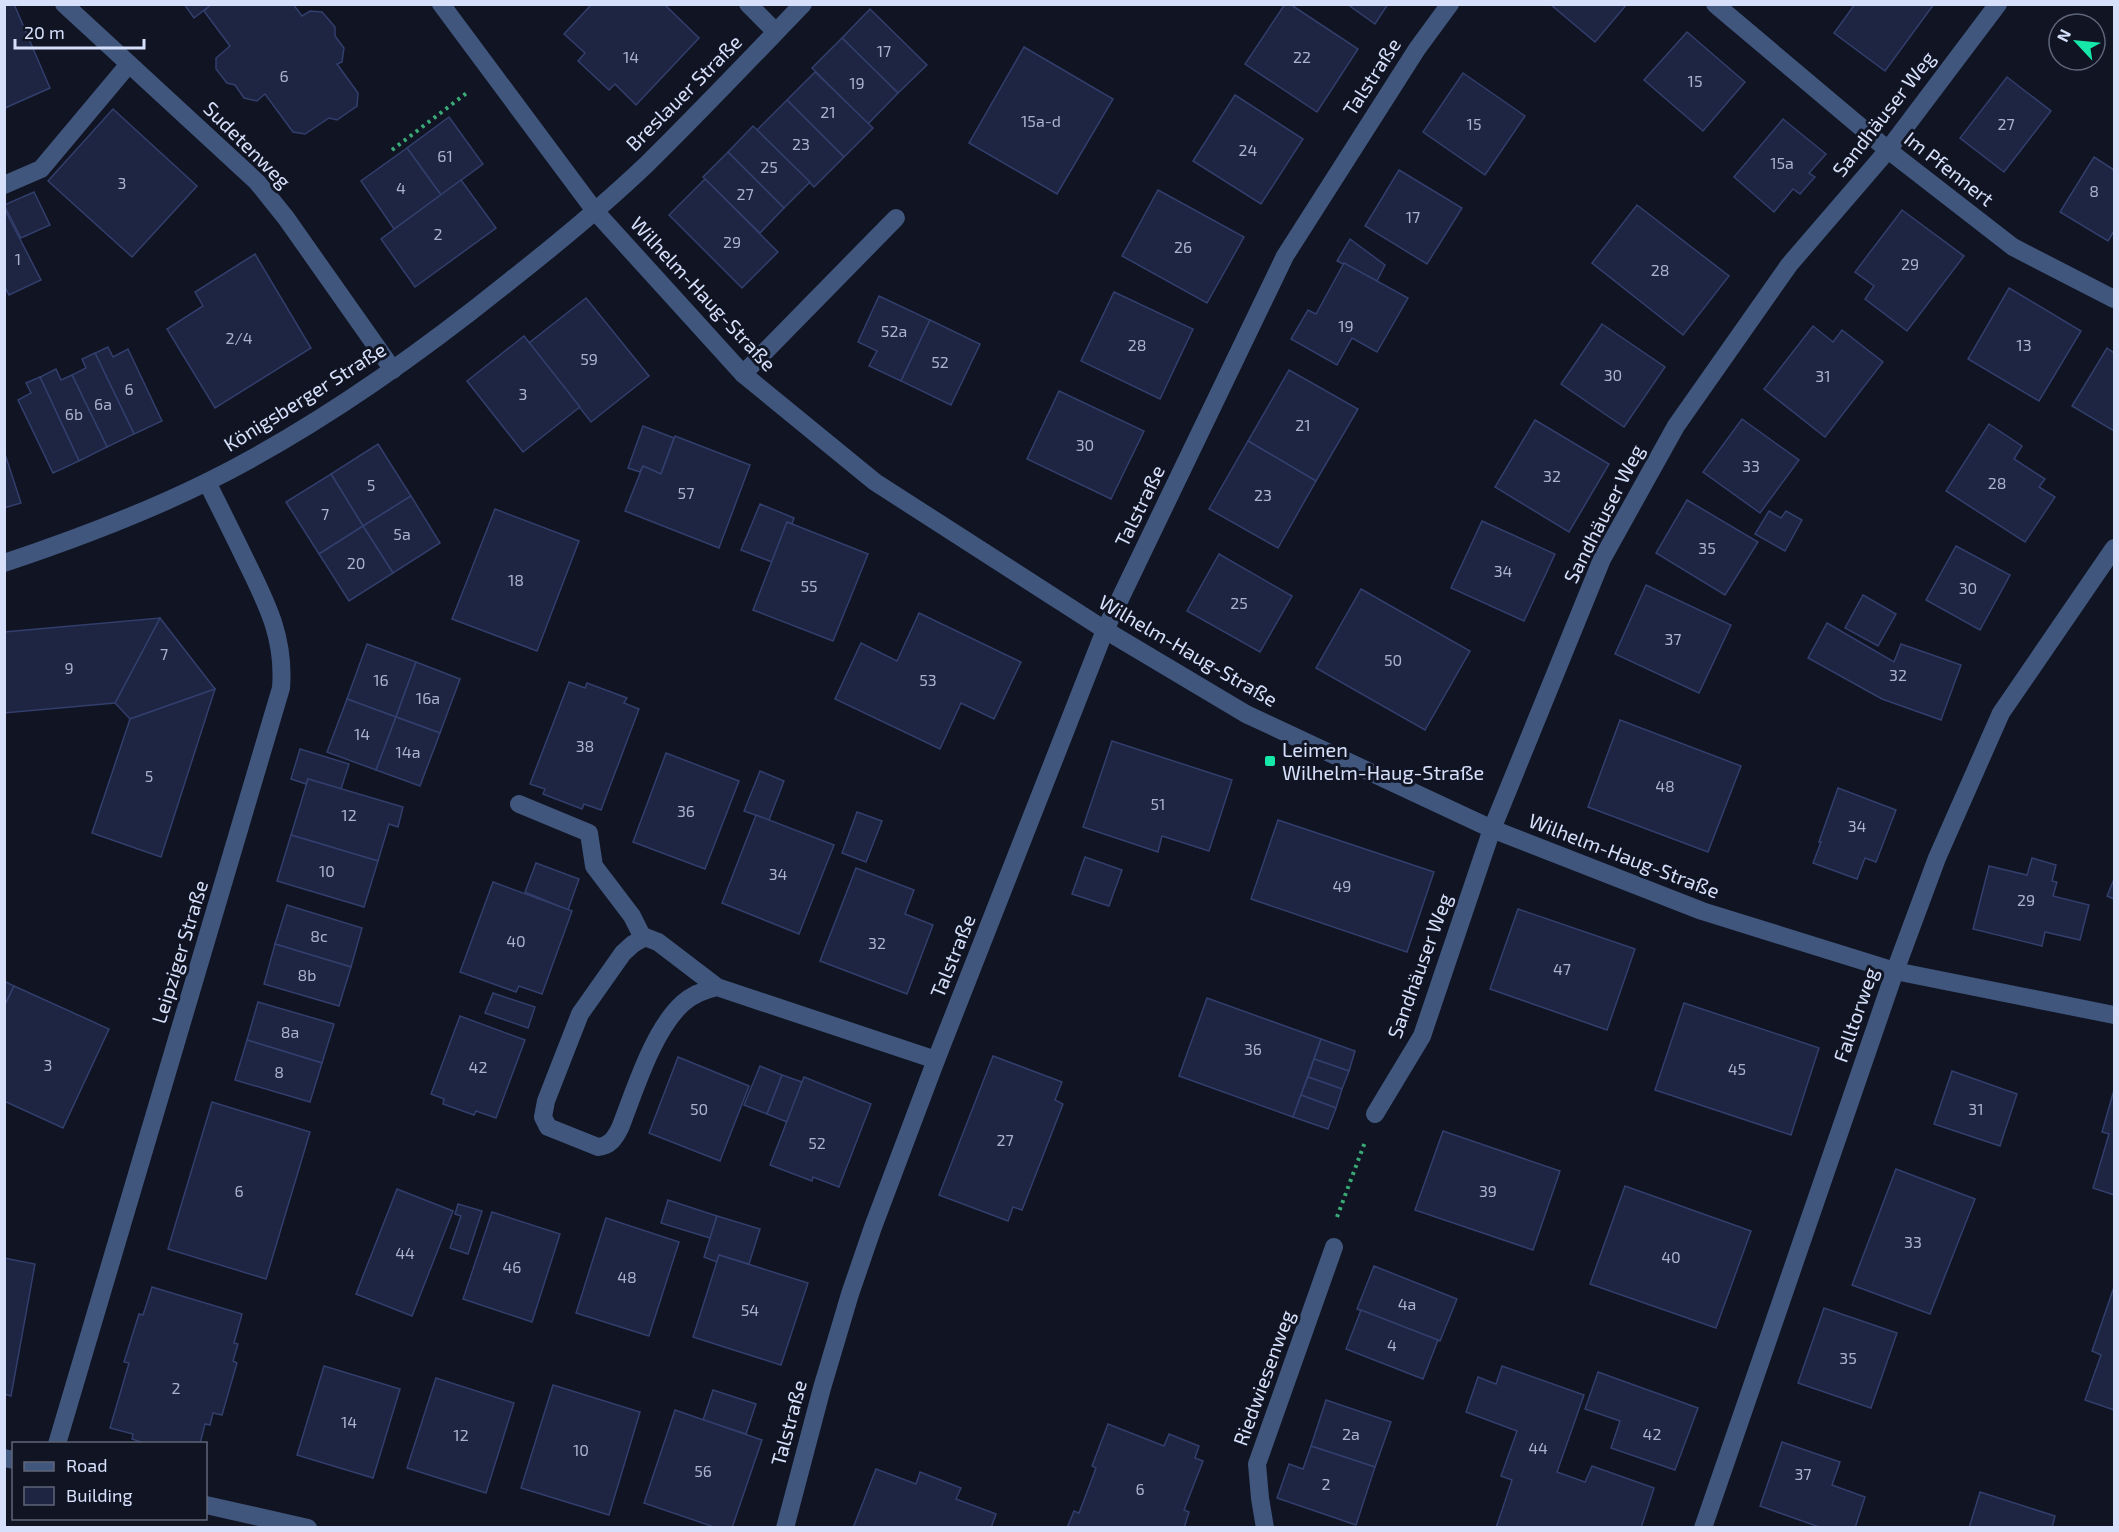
<svg xmlns="http://www.w3.org/2000/svg" width="2119" height="1532" font-family="'Exo 2',sans-serif">
	<style>
		.building { fill: #1e2542; stroke: #323e6c; stroke-width: 1.5 }
		.lines { fill: none; stroke-linecap: round; stroke-linejoin: round }
		.path { stroke: #3aab77; stroke-width: 4; stroke-dasharray: 3 4.5; stroke-linecap: butt }
		.minor { stroke: #40567d; stroke-width: 18 }
		.poi-dot { fill: #15e8a9; stroke: #101423; stroke-width: 2 }
		.labels { text-anchor: middle; stroke-width: 6; stroke-linejoin: round; paint-order: stroke }
		.number-label { font-size: 16px; fill: #a8b1cd }
		.street-label { font-size: 20px; fill: #d6e0fb; stroke: #101423 }
		.poi-label { font-size: 20px; fill: #d6e0fb; stroke: #101423; text-anchor: start }
	</style>
	<rect width="100%" height="100%" fill="#101423"/>
	<!-- building -->
	<g class="building">
		<path d="M4,4H14L50,88L5,108Z"/>
		<path d="M184,4H212L194,18Z"/>
		<path d="M212,4H293L302,16L310,11L322,12L335,27V36L344,48L342,62L337,64L358,93L357,106L337,120L329,118L305,134L293,132L265,94L257,101L244,98L235,85L227,83L216,69V58L230,46L204,11Z"/>
		<path d="M592,4H664L699,38L636,105L615,84L609,90L578,61L585,53L564,34Z"/>
		<path d="M1285,4H1290L1358,49L1317,112L1245,64Z"/>
		<path d="M1347,4H1388L1375,24Z"/>
		<path d="M1550,4H1627L1595,42Z"/>
		<path d="M1855,4H1934L1885,71L1834,33Z"/>
		<path d="M870,9L927,65L898,93L842,38Z"/>
		<path d="M1687,32L1745,82L1703,131L1644,80Z"/>
		<path d="M842,38L898,93L868,124L812,68Z"/>
		<path d="M1024,47L1113,99L1057,194L969,143Z"/>
		<path d="M815,72L873,128L844,157L787,100Z"/>
		<path d="M1463,73L1525,116L1485,175L1423,132Z"/>
		<path d="M2007,77L2051,111L2004,172L1960,138Z"/>
		<path d="M1235,95L1303,139L1261,204L1193,161Z"/>
		<path d="M787,100L844,157L814,187L757,130Z"/>
		<path d="M113,109L197,186L132,257L48,181Z"/>
		<path d="M449,117L483,164L441,195L407,148Z"/>
		<path d="M1783,119L1826,154L1809,173L1815,177L1800,194L1793,189L1774,212L1734,177Z"/>
		<path d="M753,126L810,182L784,208L728,152Z"/>
		<path d="M407,148L441,195L394,229L361,181Z"/>
		<path d="M728,152L784,208L760,233L703,177Z"/>
		<path d="M2094,157L2114,170V231L2108,241L2060,212Z"/>
		<path d="M1399,170L1462,208L1427,264L1365,226Z"/>
		<path d="M705,179L778,252L742,288L669,215Z"/>
		<path d="M461,180L496,228L415,287L381,239Z"/>
		<path d="M1158,190L1244,237L1207,303L1122,256Z"/>
		<path d="M34,192L50,225L21,238L4,205Z"/>
		<path d="M1637,205L1729,276L1683,335L1592,263Z"/>
		<path d="M4,208L41,280L9,295L4,285Z"/>
		<path d="M1902,210L1964,256L1907,331L1865,299L1874,286L1855,272Z"/>
		<path d="M1350,239L1385,265L1377,281L1337,261Z"/>
		<path d="M255,254L311,348L215,408L167,329L203,306L195,292Z"/>
		<path d="M1344,263L1408,298L1377,352L1352,338L1337,365L1291,339L1308,310L1316,314Z"/>
		<path d="M2009,288L2081,331L2039,401L1968,359Z"/>
		<path d="M1114,292L1193,329L1160,399L1081,361Z"/>
		<path d="M879,296L930,320L901,381L869,366L877,351L858,342Z"/>
		<path d="M586,298L649,376L591,422L529,343Z"/>
		<path d="M930,320L980,344L951,405L901,381Z"/>
		<path d="M1602,324L1665,367L1624,427L1561,384Z"/>
		<path d="M1813,326L1833,342L1842,330L1883,362L1825,437L1764,389Z"/>
		<path d="M524,336L580,407L523,452L467,381Z"/>
		<path d="M108,347L113,357L128,349L162,421L134,434L95,353Z"/>
		<path d="M2107,348L2114,353V431L2072,406Z"/>
		<path d="M95,353L134,434L107,447L72,375L86,368L82,359Z"/>
		<path d="M56,369L61,380L72,375L107,447L79,461L40,377Z"/>
		<path d="M1289,370L1358,409L1316,481L1248,441Z"/>
		<path d="M40,377L79,461L53,473L18,400L31,393L26,383Z"/>
		<path d="M1059,391L1144,431L1111,499L1027,459Z"/>
		<path d="M1742,419L1799,460L1760,513L1703,472Z"/>
		<path d="M1535,420L1609,464L1569,532L1495,487Z"/>
		<path d="M1989,424L2022,446L2014,459L2045,479L2039,487L2055,497L2025,542L1946,491Z"/>
		<path d="M643,426L674,438L661,474L643,466L640,472L628,468Z"/>
		<path d="M675,436L750,465L719,548L625,511L643,466L661,474Z"/>
		<path d="M1248,441L1316,481L1278,548L1209,509Z"/>
		<path d="M378,444L411,496L363,526L331,474Z"/>
		<path d="M5,454L21,503L4,508V454Z"/>
		<path d="M331,474L363,526L319,554L286,502Z"/>
		<path d="M411,496L440,543L393,573L363,526Z"/>
		<path d="M1687,500L1758,542L1725,595L1656,553Z"/>
		<path d="M760,504L794,518L792,524L787,522L772,562L741,550Z"/>
		<path d="M495,509L579,541L537,651L452,619Z"/>
		<path d="M1769,511L1781,518L1786,511L1802,520L1785,551L1755,534Z"/>
		<path d="M1482,521L1555,554L1524,621L1451,588Z"/>
		<path d="M787,522L868,554L833,641L753,610Z"/>
		<path d="M363,526L393,573L349,601L319,554Z"/>
		<path d="M1956,546L2010,575L1980,630L1926,600Z"/>
		<path d="M1219,554L1292,596L1260,652L1187,611Z"/>
		<path d="M1646,585L1731,625L1699,693L1615,654Z"/>
		<path d="M1361,589L1470,651L1425,730L1316,668Z"/>
		<path d="M1863,595L1896,614L1878,646L1845,628Z"/>
		<path d="M919,613L1021,662L994,719L961,703L940,749L835,699L861,643L897,661Z"/>
		<path d="M160,618L215,689L130,719L115,703Z"/>
		<path d="M160,618L115,703L4,713V632Z"/>
		<path d="M1827,623L1894,662L1901,644L1961,665L1941,720L1882,699L1808,658Z"/>
		<path d="M367,644L416,662L396,717L347,699Z"/>
		<path d="M416,662L460,679L440,733L396,717Z"/>
		<path d="M569,682L585,688L587,683L627,698L624,703L639,709L601,810L584,804L582,809L543,794L545,789L530,784Z"/>
		<path d="M215,689L161,857L92,833L130,719Z"/>
		<path d="M347,699L396,717L376,770L327,752Z"/>
		<path d="M396,717L440,733L420,786L376,770Z"/>
		<path d="M1620,720L1741,766L1708,852L1588,807Z"/>
		<path d="M1112,741L1232,780L1209,851L1162,836L1158,852L1083,827Z"/>
		<path d="M300,749L349,764L341,789L308,779L306,784L291,779Z"/>
		<path d="M666,753L739,781L705,869L633,842Z"/>
		<path d="M760,771L784,781L769,820L744,811Z"/>
		<path d="M308,779L403,807L398,827L389,824L378,861L291,835Z"/>
		<path d="M1838,788L1896,810L1876,862L1865,858L1857,879L1813,863L1821,842H1819Z"/>
		<path d="M857,812L882,821L866,862L842,853Z"/>
		<path d="M756,815L834,845L799,934L722,903Z"/>
		<path d="M1278,820L1434,872L1407,952L1251,899Z"/>
		<path d="M291,835L378,861L364,907L277,881Z"/>
		<path d="M1085,857L1122,870L1109,906L1072,894Z"/>
		<path d="M2032,858L2056,865L2052,881L2057,882L2053,896L2089,905L2080,940L2045,932L2042,946L1973,929L1989,866L2027,875Z"/>
		<path d="M536,863L579,879L568,910L525,892Z"/>
		<path d="M856,868L914,890L905,914L933,925L907,994L820,961Z"/>
		<path d="M2114,879V899L2107,896Z"/>
		<path d="M493,882L572,911L542,994L519,986L516,992L460,972Z"/>
		<path d="M287,905L362,928L351,967L275,944Z"/>
		<path d="M1518,909L1635,949L1607,1030L1490,989Z"/>
		<path d="M275,944L351,967L339,1006L264,984Z"/>
		<path d="M4,981L14,986L4,1007Z"/>
		<path d="M14,986L109,1029L63,1128L4,1101V1007Z"/>
		<path d="M493,993L535,1007L528,1028L485,1013Z"/>
		<path d="M1207,998L1321,1039L1293,1117L1179,1076Z"/>
		<path d="M258,1002L334,1024L322,1063L247,1040Z"/>
		<path d="M1684,1003L1819,1048L1791,1135L1655,1090Z"/>
		<path d="M460,1016L525,1040L496,1118L476,1111L474,1115L443,1104L444,1099L431,1094Z"/>
		<path d="M1321,1039L1355,1051L1349,1071L1314,1059Z"/>
		<path d="M247,1040L322,1063L310,1102L235,1080Z"/>
		<path d="M993,1056L1062,1082L1055,1100L1063,1104L1022,1210L1013,1207L1008,1221L939,1195Z"/>
		<path d="M678,1057L749,1086L720,1161L649,1133Z"/>
		<path d="M1314,1059L1349,1071L1342,1089L1308,1077Z"/>
		<path d="M760,1066L782,1075L767,1114L744,1105Z"/>
		<path d="M1952,1071L2017,1094L2000,1146L1934,1124Z"/>
		<path d="M782,1075L802,1082L787,1122L767,1114Z"/>
		<path d="M804,1077L871,1104L839,1187L813,1177L812,1181L770,1165Z"/>
		<path d="M1308,1077L1342,1089L1336,1108L1301,1095Z"/>
		<path d="M2114,1090V1195L2093,1188L2109,1134L2102,1132Z"/>
		<path d="M1301,1095L1336,1108L1328,1129L1293,1117Z"/>
		<path d="M212,1102L310,1132L266,1279L168,1249Z"/>
		<path d="M1443,1131L1560,1171L1533,1250L1415,1210Z"/>
		<path d="M1896,1169L1975,1199L1930,1314L1852,1285Z"/>
		<path d="M1625,1186L1751,1231L1716,1328L1590,1284Z"/>
		<path d="M397,1189L453,1211L412,1316L356,1294Z"/>
		<path d="M668,1200L717,1216L710,1238L661,1223Z"/>
		<path d="M458,1204L482,1211L468,1254L450,1248L461,1216L455,1214Z"/>
		<path d="M492,1212L560,1234L532,1322L463,1299Z"/>
		<path d="M717,1216L760,1229L749,1264L719,1255L717,1262L704,1257Z"/>
		<path d="M606,1218L679,1242L649,1336L576,1313Z"/>
		<path d="M719,1255L808,1283L781,1365L693,1337Z"/>
		<path d="M4,1258L35,1264L11,1396L4,1394Z"/>
		<path d="M1374,1266L1457,1299L1440,1341L1357,1309Z"/>
		<path d="M152,1287L242,1314L234,1343L238,1344L233,1361L237,1363L222,1415L213,1413L210,1425L205,1424L200,1444H147L132,1439L133,1434L110,1428L129,1363L124,1362L139,1314L143,1315Z"/>
		<path d="M2114,1287V1410L2085,1400L2101,1355L2092,1351Z"/>
		<path d="M1824,1308L1897,1333L1871,1408L1798,1383Z"/>
		<path d="M1361,1310L1438,1340L1423,1379L1346,1349Z"/>
		<path d="M324,1366L400,1389L373,1478L297,1455Z"/>
		<path d="M1502,1366L1584,1395L1557,1472L1585,1482L1592,1466L1654,1488L1641,1528H1496L1512,1480L1501,1476L1517,1431L1466,1412L1478,1377L1496,1384Z"/>
		<path d="M1598,1372L1698,1408L1675,1470L1611,1448L1620,1421L1585,1409Z"/>
		<path d="M436,1378L514,1403L486,1493L407,1468Z"/>
		<path d="M553,1385L640,1412L609,1515L521,1488Z"/>
		<path d="M713,1390L756,1404L746,1434L703,1420Z"/>
		<path d="M1326,1400L1391,1422L1375,1467L1311,1446Z"/>
		<path d="M675,1410L762,1440L732,1528H717L644,1503Z"/>
		<path d="M1108,1424L1164,1446L1169,1434L1199,1446L1195,1458L1203,1461L1184,1510L1189,1512L1184,1528H1067L1074,1511L1079,1513L1096,1468L1092,1466Z"/>
		<path d="M1782,1442L1840,1462L1832,1485L1865,1497L1855,1528H1822L1760,1506Z"/>
		<path d="M1311,1446L1375,1467L1356,1525L1277,1498L1289,1464L1303,1469Z"/>
		<path d="M876,1469L916,1484L920,1472L961,1488L956,1499L996,1514L991,1528H853Z"/>
		<path d="M1980,1492L2055,1516L2052,1528H1969Z"/>
	</g>
	<g class="lines">
		<!-- path -->
		<g class="path">
			<path d="M392,150L468,92"/>
			<path d="M1337,1217L1365,1142"/>
		</g>
		<!-- minor -->
		<g class="minor">
			<path d="M64,4L257,182L286,218L393,370"/>
			<path d="M441,4L595,211L743,374L875,482L1105,630L1246,714L1492,829L1702,911L1895,971L2114,1015"/>
			<path d="M748,4L776,32"/>
			<path d="M1715,4L1888,150L2013,247L2114,299"/>
			<path d="M4,185L41,169L129,64"/>
			<path d="M743,374L896,218"/>
			<path d="M4,563C73,540 142,514 207,482C316,428 417,356 511,280C558,243 604,205 647,164C700,112 751,58 803,4"/>
			<path d="M519,804L589,833L594,866L632,916L643,938"/>
			<path d="M717,987C704,990 693,994 683,1003C653,1030 635,1090 620,1128C615,1138 610,1146 598,1147L548,1127L543,1117L546,1101L580,1014L623,953L633,944L645,937L658,942L717,987L936,1060"/>
			<path d="M1375,1114L1422,1036L1492,829L1602,559L1676,426L1789,265L1888,150L1998,4"/>
			<path d="M57,1444L281,688C285,638 267,604 246,561C233,534 220,508 207,482"/>
			<path d="M4,1458L14,1460"/>
			<path d="M206,1505L308,1528"/>
			<path d="M785,1528L822,1388L850,1294L873,1227L936,1060L1105,630L1285,256L1417,49L1450,4"/>
			<path d="M1265,1528L1260,1498L1257,1464L1334,1247"/>
			<path d="M1703,1528L1895,971L1937,858L2001,713L2114,548"/>
		</g>
	</g>
	<!-- markers -->
	<rect class="poi-dot" x="1264" y="755" width="12" height="12" rx="3"/>
	<g class="labels">
		<!-- number labels -->
		<g class="number-label">
			<text x="884" y="57">17</text>
			<text x="631" y="63">14</text>
			<text x="1302" y="63">22</text>
			<text x="284" y="82">6</text>
			<text x="1695" y="87">15</text>
			<text x="857" y="89">19</text>
			<text x="828" y="118">21</text>
			<text x="1041" y="127">15a-d</text>
			<text x="1474" y="130">15</text>
			<text x="2006" y="130">27</text>
			<text x="801" y="150">23</text>
			<text x="1248" y="156">24</text>
			<text x="445" y="162">61</text>
			<text x="1782" y="169">15a</text>
			<text x="769" y="173">25</text>
			<text x="122" y="189">3</text>
			<text x="401" y="194">4</text>
			<text x="2094" y="197">8</text>
			<text x="745" y="200">27</text>
			<text x="1413" y="223">17</text>
			<text x="438" y="240">2</text>
			<text x="732" y="248">29</text>
			<text x="1183" y="253">26</text>
			<text x="18" y="265">1</text>
			<text x="1910" y="270">29</text>
			<text x="1660" y="276">28</text>
			<text x="1346" y="332">19</text>
			<text x="894" y="337">52a</text>
			<text x="239" y="344">2/4</text>
			<text x="1137" y="351">28</text>
			<text x="2024" y="351">13</text>
			<text x="589" y="365">59</text>
			<text x="940" y="368">52</text>
			<text x="1613" y="381">30</text>
			<text x="1823" y="382">31</text>
			<text x="129" y="395">6</text>
			<text x="523" y="400">3</text>
			<text x="103" y="410">6a</text>
			<text x="74" y="420">6b</text>
			<text x="1303" y="431">21</text>
			<text x="1085" y="451">30</text>
			<text x="1751" y="472">33</text>
			<text x="1552" y="482">32</text>
			<text x="1997" y="489">28</text>
			<text x="371" y="491">5</text>
			<text x="686" y="499">57</text>
			<text x="1263" y="501">23</text>
			<text x="325" y="520">7</text>
			<text x="402" y="540">5a</text>
			<text x="1707" y="554">35</text>
			<text x="356" y="569">20</text>
			<text x="1503" y="577">34</text>
			<text x="516" y="586">18</text>
			<text x="809" y="592">55</text>
			<text x="1968" y="594">30</text>
			<text x="1239" y="609">25</text>
			<text x="1673" y="645">37</text>
			<text x="164" y="660">7</text>
			<text x="1393" y="666">50</text>
			<text x="69" y="674">9</text>
			<text x="1898" y="681">32</text>
			<text x="381" y="686">16</text>
			<text x="928" y="686">53</text>
			<text x="428" y="704">16a</text>
			<text x="362" y="740">14</text>
			<text x="585" y="752">38</text>
			<text x="408" y="758">14a</text>
			<text x="149" y="782">5</text>
			<text x="1665" y="792">48</text>
			<text x="1158" y="810">51</text>
			<text x="686" y="817">36</text>
			<text x="349" y="821">12</text>
			<text x="1857" y="832">34</text>
			<text x="327" y="877">10</text>
			<text x="778" y="880">34</text>
			<text x="1342" y="892">49</text>
			<text x="2026" y="906">29</text>
			<text x="319" y="942">8c</text>
			<text x="516" y="947">40</text>
			<text x="877" y="949">32</text>
			<text x="1562" y="975">47</text>
			<text x="307" y="981">8b</text>
			<text x="290" y="1038">8a</text>
			<text x="1253" y="1055">36</text>
			<text x="48" y="1071">3</text>
			<text x="478" y="1073">42</text>
			<text x="1737" y="1075">45</text>
			<text x="279" y="1078">8</text>
			<text x="699" y="1115">50</text>
			<text x="1976" y="1115">31</text>
			<text x="1005" y="1146">27</text>
			<text x="817" y="1149">52</text>
			<text x="239" y="1197">6</text>
			<text x="1488" y="1197">39</text>
			<text x="1913" y="1248">33</text>
			<text x="405" y="1259">44</text>
			<text x="1671" y="1263">40</text>
			<text x="512" y="1273">46</text>
			<text x="627" y="1283">48</text>
			<text x="1407" y="1310">4a</text>
			<text x="750" y="1316">54</text>
			<text x="1392" y="1351">4</text>
			<text x="1848" y="1364">35</text>
			<text x="176" y="1394">2</text>
			<text x="349" y="1428">14</text>
			<text x="1351" y="1440">2a</text>
			<text x="1652" y="1440">42</text>
			<text x="461" y="1441">12</text>
			<text x="1538" y="1454">44</text>
			<text x="581" y="1456">10</text>
			<text x="703" y="1477">56</text>
			<text x="1803" y="1480">37</text>
			<text x="1326" y="1490">2</text>
			<text x="1140" y="1495">6</text>
		</g>
		<!-- street labels -->
		<g class="street-label">
			<text transform="translate(1372 77) rotate(-57)" y="7">Talstraße</text>
			<text transform="translate(684 93) rotate(-45)" y="7">Breslauer Straße</text>
			<text transform="translate(1884 114) rotate(-52)" y="7">Sandhäuser Weg</text>
			<text transform="translate(247 145) rotate(45)" y="7">Sudetenweg</text>
			<text transform="translate(1949 169) rotate(38)" y="7">Im Pfennert</text>
			<text transform="translate(703 294) rotate(47)" y="7">Wilhelm-Haug-Straße</text>
			<text transform="translate(305 397) rotate(-32)" y="7">Königsberger Straße</text>
			<text transform="translate(1140 506) rotate(-64)" y="7">Talstraße</text>
			<text transform="translate(1604 514) rotate(-63)" y="7">Sandhäuser Weg</text>
			<text transform="translate(1188 651) rotate(30)" y="7">Wilhelm-Haug-Straße</text>
			<text transform="translate(1624 856) rotate(21)" y="7">Wilhelm-Haug-Straße</text>
			<text transform="translate(180 952) rotate(-73)" y="7">Leipziger Straße</text>
			<text transform="translate(953 956) rotate(-68)" y="7">Talstraße</text>
			<text transform="translate(1420 966) rotate(-70)" y="7">Sandhäuser Weg</text>
			<text transform="translate(1856 1015) rotate(-71)" y="7">Falltorweg</text>
			<text transform="translate(1264 1378) rotate(-70)" y="7">Riedwiesenweg</text>
			<text transform="translate(789 1423) rotate(-75)" y="7">Talstraße</text>
		</g>
		<!-- poi labels -->
		<g class="poi-label">
			<text x="1282" y="757">Leimen<tspan x="1282" dy="23">Wilhelm-Haug-Straße</tspan></text>
		</g>
	</g>
	<!-- border -->
	<rect width="2119" height="1532" fill="none" stroke="#d6e0fb" stroke-width="12"/>
	<!-- legend -->
	<rect x="12" y="1442" width="195" height="78" fill="#101423" stroke="#5f6679" stroke-width="1.5"/>
	<rect x="24" y="1462" width="30" height="9" fill="#40567d" stroke="#5f6679" stroke-width="1.5"/>
	<text x="66" y="1472" font-size="18" fill="#d6e0fb">Road</text>
	<rect x="24" y="1487" width="30" height="18" fill="#1e2542" stroke="#5f6679" stroke-width="1.5"/>
	<text x="66" y="1502" font-size="18" fill="#d6e0fb">Building</text>
	<!-- north arrow -->
	<g transform="translate(2077 42) rotate(296)"><circle r="28" fill="#101423" stroke="#5f6679" stroke-width="1.5"/>
	<path d="M0-4.5L10 22L0 15L-10 22Z" fill="#15e8a9"/>
	<text y="-9" font-size="16" font-weight="bold" text-anchor="middle" fill="#d6e0fb">N</text>
	</g>
	<!-- scale -->
	<path d="M15 39v9h129v-9" fill="none" stroke="#d6e0fb" stroke-width="3"/>
	<text x="24" y="39" font-size="18" fill="#d6e0fb" stroke="#101423" stroke-width="4.5" paint-order="stroke">20 m</text>
</svg>
